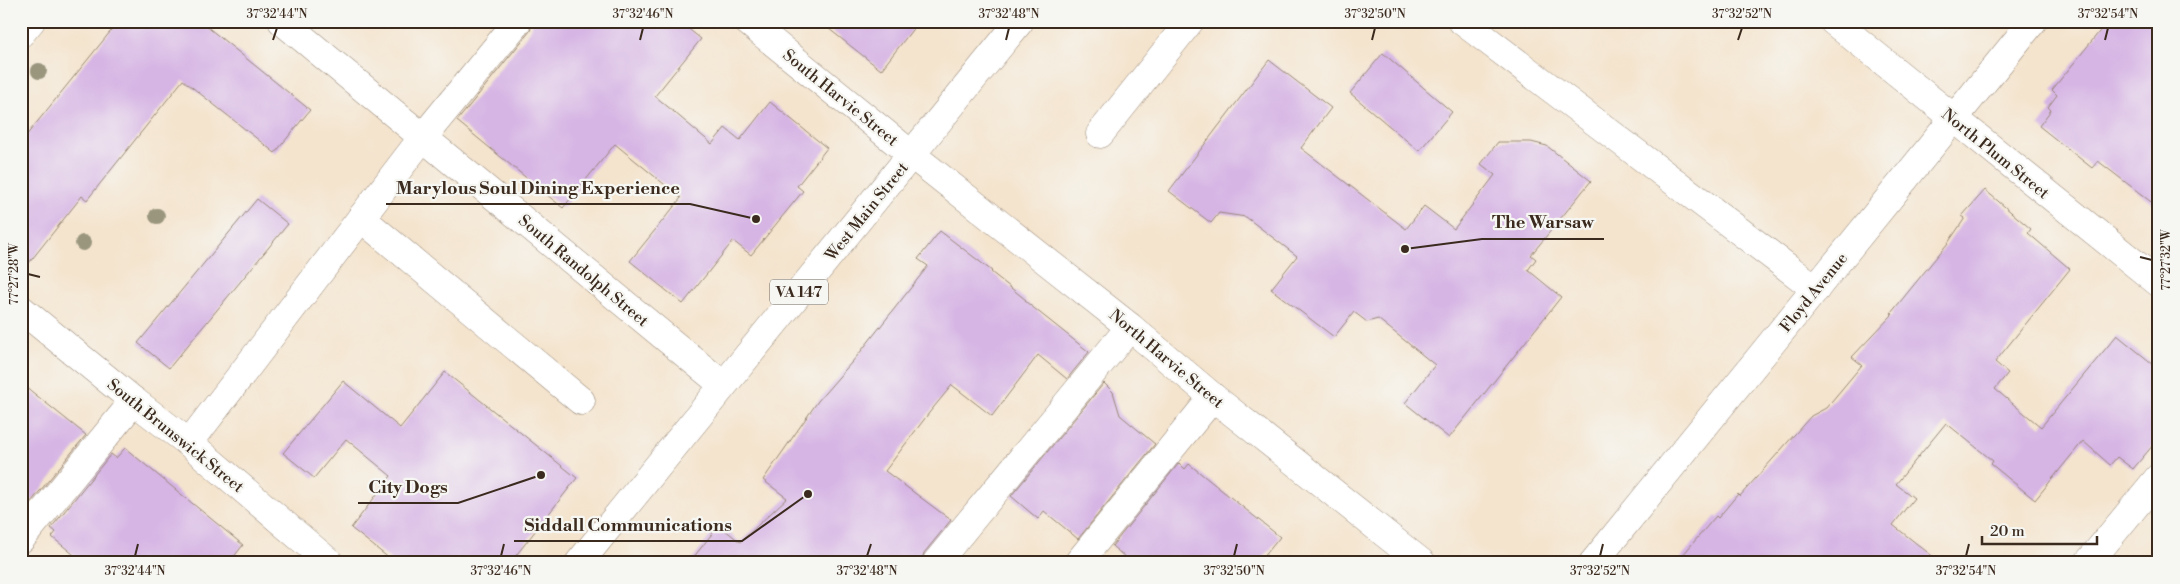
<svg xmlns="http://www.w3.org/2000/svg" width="2180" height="584" font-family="'Libre Bodoni',serif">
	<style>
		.building { fill: #d6b4e4 }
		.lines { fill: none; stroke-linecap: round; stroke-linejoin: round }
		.minor-casing { stroke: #988776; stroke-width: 29 }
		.major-casing { stroke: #988776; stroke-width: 29 }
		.minor { stroke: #fff; stroke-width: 28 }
		.major { stroke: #fff; stroke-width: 28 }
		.tree { fill: #9a967e }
		.ticks { fill: none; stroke: #3b2a1e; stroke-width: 2 }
		.labels { text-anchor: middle; stroke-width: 4.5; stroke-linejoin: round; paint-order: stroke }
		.shield { fill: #f6f6f2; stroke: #73675e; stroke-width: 1 }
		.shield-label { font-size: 15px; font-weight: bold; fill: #3b2a1e }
		.street-label { font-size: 16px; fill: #3b2a1e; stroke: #f6f6f2 }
		.leader { fill: none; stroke: #3b2a1e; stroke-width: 2 }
		.callout-dot { fill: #3b2a1e; stroke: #f6f6f2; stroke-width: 2 }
		.callout-label { font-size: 18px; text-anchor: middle; font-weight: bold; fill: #3b2a1e; stroke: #f6f6f2; stroke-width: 4.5; stroke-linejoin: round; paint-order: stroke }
		.neatline { fill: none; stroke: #3b2a1e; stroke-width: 2 }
		.ticks-label { font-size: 12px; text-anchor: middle; fill: #3b2a1e }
	</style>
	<rect width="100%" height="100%" fill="#f6f6f2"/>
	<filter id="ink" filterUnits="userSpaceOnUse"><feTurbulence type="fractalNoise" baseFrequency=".02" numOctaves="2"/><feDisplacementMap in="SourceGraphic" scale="10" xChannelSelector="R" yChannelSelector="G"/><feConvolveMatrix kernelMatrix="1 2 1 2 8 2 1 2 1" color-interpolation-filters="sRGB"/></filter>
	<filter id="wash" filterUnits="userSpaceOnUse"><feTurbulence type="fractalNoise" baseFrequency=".0096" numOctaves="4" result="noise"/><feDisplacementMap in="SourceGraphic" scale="20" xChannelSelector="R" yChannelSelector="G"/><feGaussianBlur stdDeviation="1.12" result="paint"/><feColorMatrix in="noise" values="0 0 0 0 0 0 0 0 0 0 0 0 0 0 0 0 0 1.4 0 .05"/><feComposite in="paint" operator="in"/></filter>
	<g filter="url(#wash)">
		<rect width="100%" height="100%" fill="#f4e4ce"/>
		<g id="blocks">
			<!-- building -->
			<g class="building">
				<path d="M119,21H200L310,110L275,153L183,80L87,200L82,196L21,273V142Z"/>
				<path d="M533,21H679L701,39L655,96L712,144L725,128L740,140L770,102L827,148L797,186L803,191L751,255L733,241L683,304L630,261L681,198L615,144L563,208L457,121L530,31Z"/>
				<path d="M819,21H919L881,70Z"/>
				<path d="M2108,21H2159V208L2098,161L2092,168L2039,126L2051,110L2048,107L2057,95L2052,90Z"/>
				<path d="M1383,53L1452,112L1419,151L1350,93Z"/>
				<path d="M1269,60L1331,108L1301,148L1406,229L1424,206L1454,229L1495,175L1481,164L1498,142H1531L1547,146L1591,181L1531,255L1536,259L1528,270L1561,297L1449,438L1405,403L1435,365L1378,319L1367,322L1354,312L1334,337L1271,289L1297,256L1246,217L1219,213L1211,223L1169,191Z"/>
				<path d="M1985,190L2031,229L2028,233L2070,269L1995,362L2008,373L1995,389L2041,427L2117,335L2159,369V438L2133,469L2117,457L2110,465L2083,441L2035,500L1991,464L1993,461L1946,423L1896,484L1914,498L1893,525L1941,563H1676L1716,516L1718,518L1738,494L1740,496L1811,416L1826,408L1862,365L1852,357L1893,314L1891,313L1948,243L1965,218L1962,216Z"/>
				<path d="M257,199L288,224L169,368L138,343Z"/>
				<path d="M940,231L992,271L991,272L1026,300L1025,301L1089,352L1067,379L1038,355L992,416L952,385L929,413L885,471L951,520L924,553L921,563H689L719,525L740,542L787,498L763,480L818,401L858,355L928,266L918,259Z"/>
				<path d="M445,372L577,478L510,563H395L351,528L391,476L346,439L314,478L283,453L343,381L400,428Z"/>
				<path d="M21,383L86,435L26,508L21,505Z"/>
				<path d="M1104,383L1113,392L1120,415L1155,444L1078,539L1044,511L1038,519L1011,496Z"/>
				<path d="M125,448L243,545L229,563H84L52,537L56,532L51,528L111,454L116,458Z"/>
				<path d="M1179,463L1185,469L1189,464L1280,537L1259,563H1132L1112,546Z"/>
			</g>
		</g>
	</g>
	<g filter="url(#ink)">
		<use href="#blocks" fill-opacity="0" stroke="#988776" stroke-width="1"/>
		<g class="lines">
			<defs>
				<g id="minor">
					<path d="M282,21L723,385"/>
					<path d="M747,21L912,155L1130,327L1213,397L1422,563"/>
					<path d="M1462,21L1816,289"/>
					<path d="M1833,21L2159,283"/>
					<path d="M1100,134L1190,21"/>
					<path d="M361,218L581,401"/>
					<path d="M21,309L134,401L189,443L330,563"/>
					<path d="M189,443L423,137L518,21"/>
					<path d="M21,539L134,401"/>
					<path d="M936,563L1130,327"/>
					<path d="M1078,563L1213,397"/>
					<path d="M1593,563L2033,21"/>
					<path d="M2088,563L2159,477"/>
				</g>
				<g id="major">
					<path d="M21,33L31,21"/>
					<path d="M579,563L1020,21"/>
				</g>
			</defs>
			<!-- minor casing -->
			<use href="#minor" class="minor-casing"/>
			<!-- major casing -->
			<use href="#major" class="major-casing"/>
			<!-- minor -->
			<use href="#minor" class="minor"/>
			<!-- major -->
			<use href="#major" class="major"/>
		</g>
		<!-- trees -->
		<g class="tree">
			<circle cx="39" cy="71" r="8"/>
			<circle cx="157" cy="216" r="8"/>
			<circle cx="83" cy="243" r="8"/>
		</g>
	</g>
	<!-- ticks -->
	<path class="ticks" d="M273,40L277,28M640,40L643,28M1006,40L1009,28M1372,40L1375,28M1738,40L1742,28M2105,40L2108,28M2140,257L2152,260M28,274L40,277M135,556L138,544M501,556L504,544M867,556L871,544M1234,556L1237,544M1600,556L1603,544M1966,556L1969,544"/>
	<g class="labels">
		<!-- shield labels -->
		<rect class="shield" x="770" y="279.5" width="58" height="25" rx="4"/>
		<g class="shield-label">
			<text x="799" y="297">VA 147</text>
		</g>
		<!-- street labels -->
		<g class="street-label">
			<text transform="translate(841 97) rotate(39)" y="6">South Harvie Street</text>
			<text transform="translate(1996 153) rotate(39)" y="6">North Plum Street</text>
			<text transform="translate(866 211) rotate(-51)" y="6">West Main Street</text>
			<text transform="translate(584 270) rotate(40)" y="6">South Randolph Street</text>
			<text transform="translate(1813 292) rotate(-51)" y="6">Floyd Avenue</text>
			<text transform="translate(1167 358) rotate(40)" y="6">North Harvie Street</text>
			<text transform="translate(176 435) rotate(39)" y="6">South Brunswick Street</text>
		</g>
	</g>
	<!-- callouts -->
	<path class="leader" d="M756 219L690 204H386M1405 249L1482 239H1604M541 475L458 503H358M808 494L742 541H514"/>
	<g class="callout-dot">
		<circle cx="756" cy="219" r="5"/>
		<circle cx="1405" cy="249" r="5"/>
		<circle cx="541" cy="475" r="5"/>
		<circle cx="808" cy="494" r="5"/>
	</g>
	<g class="callout-label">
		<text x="538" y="194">Marylous Soul Dining Experience</text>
		<text x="1543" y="228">The Warsaw</text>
		<text x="408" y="493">City Dogs</text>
		<text x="628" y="531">Siddall Communications</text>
	</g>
	<!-- margin -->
	<rect width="2180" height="584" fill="none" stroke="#f6f6f2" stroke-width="55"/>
	<!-- scale -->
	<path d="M1982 536v8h115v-8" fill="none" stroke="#3b2a1e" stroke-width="2.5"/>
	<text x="1990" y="536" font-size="15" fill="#3b2a1e" stroke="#f6f6f2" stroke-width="4" paint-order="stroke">20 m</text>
	<rect x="28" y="28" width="2124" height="528" class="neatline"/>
	<g class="ticks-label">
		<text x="277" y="18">37°32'44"N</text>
		<text x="643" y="18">37°32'46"N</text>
		<text x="1009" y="18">37°32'48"N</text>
		<text x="1375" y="18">37°32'50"N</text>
		<text x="1742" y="18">37°32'52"N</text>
		<text x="2108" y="18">37°32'54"N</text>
		<text transform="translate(2166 260) rotate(-90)" y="4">77°27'32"W</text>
		<text transform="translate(14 274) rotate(-90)" y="4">77°27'28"W</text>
		<text x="135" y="575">37°32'44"N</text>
		<text x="501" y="575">37°32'46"N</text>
		<text x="867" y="575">37°32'48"N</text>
		<text x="1234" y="575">37°32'50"N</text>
		<text x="1600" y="575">37°32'52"N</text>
		<text x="1966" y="575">37°32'54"N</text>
	</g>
</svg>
